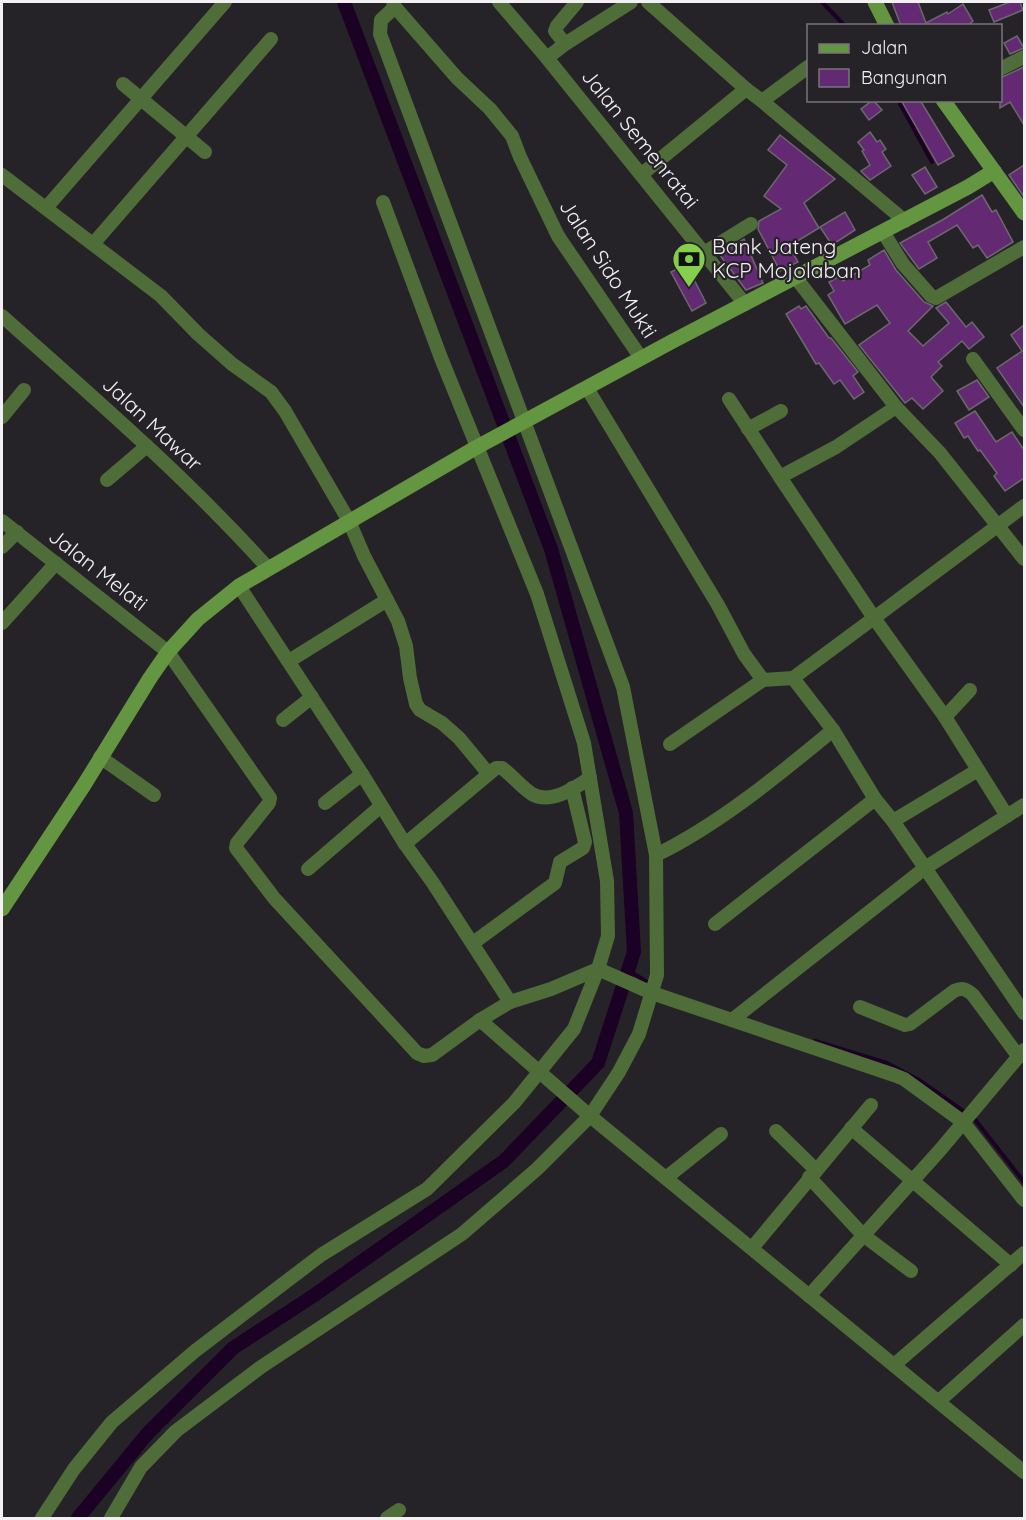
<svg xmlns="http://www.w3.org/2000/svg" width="1026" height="1520" font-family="Quicksand,sans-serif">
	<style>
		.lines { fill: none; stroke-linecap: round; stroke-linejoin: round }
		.stream { stroke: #1b0123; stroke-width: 4 }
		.canal { stroke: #1b0123; stroke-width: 14 }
		.building { fill: #632a73; stroke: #6c686e; stroke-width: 1.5 }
		.street { stroke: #4e6d39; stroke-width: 14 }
		.secondary { stroke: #649540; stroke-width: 15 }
		.labels { text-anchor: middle; stroke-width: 4.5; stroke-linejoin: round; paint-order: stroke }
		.street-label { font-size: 21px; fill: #f3f0f4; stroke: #262328 }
		.poi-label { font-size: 21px; fill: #f3f0f4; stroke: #262328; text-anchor: start }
	</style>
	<rect width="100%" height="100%" fill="#262328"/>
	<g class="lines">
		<!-- stream -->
		<g class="stream">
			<path d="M822,2L845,26"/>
			<path d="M898,100L932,162"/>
			<path d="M628,970L647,982"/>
			<path d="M815,1041L887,1063L919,1080L966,1113"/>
			<path d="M973,1117L1024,1182"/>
		</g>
		<!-- canal -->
		<path class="canal" d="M78,1518L148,1433L233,1348L313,1296L504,1161L598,1063L634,952L626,813L551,549L344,2"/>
	</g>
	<!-- building -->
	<g class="building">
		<path d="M892,2H918L926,23L947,12L948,14L963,4L973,21L967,26H901Z"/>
		<path d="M1010,2H1020L1023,10L994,22L989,10Z"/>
		<path d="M1017,36L1024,48L1010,54L1004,43Z"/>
		<path d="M1024,67V125L1010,102L1000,108V78Z"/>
		<path d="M873,100L882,110L869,120L861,109Z"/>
		<path d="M901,100H920L954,156L938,165Z"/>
		<path d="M870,132L877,142L880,140L886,149L882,152L891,166L870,180L861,171L870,165L862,151L864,150L858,142Z"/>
		<path d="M780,135L835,179L804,203L819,228L789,246L798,262L780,271L758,229L759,221L781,209L764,196L787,165L768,150Z"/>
		<path d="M1024,165V197L1009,175Z"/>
		<path d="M925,167L937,187L925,194L912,175Z"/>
		<path d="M982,195L992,212L996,210L1013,242L987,258L978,245L973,248L957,225L928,242L937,258L919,269L900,243L944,219Z"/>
		<path d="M845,212L855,230L832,245L820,227Z"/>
		<path d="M744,239L763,283L746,290L719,254Z"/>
		<path d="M884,250L896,270L924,302L933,306L908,331L923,346L949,323L936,308L946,302L966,327L972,322L984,337L969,349L962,341L938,362L942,366L931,377L943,391L923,409L912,398L905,403L859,345L890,323L877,305L845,324L828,295L834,291L829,282L840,276L843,281L870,265L868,260Z"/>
		<path d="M686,264L706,303L692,311L671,272Z"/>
		<path d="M799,306L801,309L806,306L829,338H831L858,372L853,376L864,392L854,399L840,380L834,384L819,363L816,364L786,314Z"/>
		<path d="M1024,325V407L997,368L1022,351L1011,335Z"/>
		<path d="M977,380L989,397L969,410L957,391Z"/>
		<path d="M975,411L996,442L1012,432L1024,450V478L1005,491L994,476L997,473L980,450L978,451L968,436L964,438L955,423Z"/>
	</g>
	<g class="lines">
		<!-- street -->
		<g class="street">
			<path d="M393,2L395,7L457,78L490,109L512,136L520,157L558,236L641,358"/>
			<path d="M499,2L547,58L745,304"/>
			<path d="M648,2L746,89L762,101L905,221"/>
			<path d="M565,44L555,31L557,26L577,2"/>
			<path d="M547,58L565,44L631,2"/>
			<path d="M1000,69L1024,57"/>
			<path d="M123,84L205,152"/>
			<path d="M762,101L808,67"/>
			<path d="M642,174L746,89"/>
			<path d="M2,175L161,296L198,334L232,364L271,392L285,411L349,521L364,556L398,621L406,646L410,678L416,704L420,710L442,723L459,738L488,773"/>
			<path d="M46,208L225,2"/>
			<path d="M883,232L903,264L931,296L936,298L1024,247"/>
			<path d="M93,244L271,39"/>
			<path d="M704,253L751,224"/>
			<path d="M796,278L896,407L940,453L1024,559"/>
			<path d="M2,316C93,397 186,477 268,568"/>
			<path d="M973,359L1024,430"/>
			<path d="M587,388L718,605L744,654L763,680L793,678L874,618L780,477L836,447L896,407"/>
			<path d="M729,399L780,477"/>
			<path d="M2,417L24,390"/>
			<path d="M748,429L781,411"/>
			<path d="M107,480L147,446"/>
			<path d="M2,521L168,652L270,798L269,803L237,843L236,848L274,898L417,1053L424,1056L432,1055L480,1020"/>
			<path d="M2,547L17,532"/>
			<path d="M239,586L362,774L405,844L433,883L510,1002L480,1020L590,1116L1024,1472"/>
			<path d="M2,623L56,563"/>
			<path d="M289,661L387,600"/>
			<path d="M793,678L833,730L875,799L893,821L1024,1013"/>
			<path d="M945,717L970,690"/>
			<path d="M283,720L312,697"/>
			<path d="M670,744L763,680"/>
			<path d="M100,757L154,795"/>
			<path d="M325,803L362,774"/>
			<path d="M1007,816L945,717L874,618L1024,506"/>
			<path d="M893,821L978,770"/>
			<path d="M405,844L496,768H502C513,776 521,787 532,794C550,805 575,788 590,778"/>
			<path d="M656,855C718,825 780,774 833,730"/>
			<path d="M308,869L381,806"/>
			<path d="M715,924L875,799"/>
			<path d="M473,943L555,883L560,862L583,848L585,842L572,788"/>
			<path d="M510,1002L551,989L598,969L652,993L894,1075L904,1079L963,1122L1024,1200"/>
			<path d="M860,1007L905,1025L910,1024L954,991C962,987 966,989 973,995L1019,1057"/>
			<path d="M732,1020L925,868L1024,805"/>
			<path d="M851,1128L1011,1265"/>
			<path d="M776,1131L816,1170"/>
			<path d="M667,1177L721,1134"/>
			<path d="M809,1177L863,1235L911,1271"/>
			<path d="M752,1248L871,1105"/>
			<path d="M809,1296L941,1149L1024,1050"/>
			<path d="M894,1365L1024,1253"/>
			<path d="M939,1401L1024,1325"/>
			<path d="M42,1518L74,1469L112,1422L195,1351L321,1255L427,1189L514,1103L574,1029L598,969L608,936L607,881L584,743L537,594L441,358L383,202"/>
			<path d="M111,1518L141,1467L176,1431L261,1367L462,1234L537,1169L590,1116L619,1072L639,1034L657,975L656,855L623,687L380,34L381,20L395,7"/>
			<path d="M387,1518L399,1510"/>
		</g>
		<!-- secondary -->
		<g class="secondary">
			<path d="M875,2L887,26"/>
			<path d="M943,100L1024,213"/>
			<path d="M2,909L84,785L150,678L168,652L198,619L239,586L477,447L673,341L968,187L994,171"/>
		</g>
	</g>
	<!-- icons -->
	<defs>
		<symbol id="bank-pin" viewBox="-11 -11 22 30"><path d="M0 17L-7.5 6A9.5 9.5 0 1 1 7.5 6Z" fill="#85cf4c" stroke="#262328"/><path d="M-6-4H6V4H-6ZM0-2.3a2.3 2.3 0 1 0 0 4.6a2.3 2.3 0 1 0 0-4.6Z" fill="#111"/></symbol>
	</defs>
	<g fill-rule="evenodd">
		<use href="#bank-pin" x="670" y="240" width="38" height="52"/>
	</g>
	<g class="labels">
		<!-- street labels -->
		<g class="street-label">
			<text transform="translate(640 139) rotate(51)" y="7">Jalan Semenratai</text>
			<text transform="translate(608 269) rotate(57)" y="7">Jalan Sido Mukti</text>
			<text transform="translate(152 424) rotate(43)" y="7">Jalan Mawar</text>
			<text transform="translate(98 570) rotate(38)" y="7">Jalan Melati</text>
		</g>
		<!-- poi labels -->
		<g class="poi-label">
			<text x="712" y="254">Bank Jateng<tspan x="712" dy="24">KCP Mojolaban</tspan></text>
		</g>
	</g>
	<!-- border -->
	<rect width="1026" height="1520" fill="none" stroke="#f3f0f4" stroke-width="6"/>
	<!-- legend -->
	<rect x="807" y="24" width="195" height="78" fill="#262328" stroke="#78757a" stroke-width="1.5"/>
	<rect x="819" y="44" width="30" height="9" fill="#649540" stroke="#78757a" stroke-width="1.5"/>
	<text x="861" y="54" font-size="18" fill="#f3f0f4">Jalan</text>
	<rect x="819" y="69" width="30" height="18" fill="#632a73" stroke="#78757a" stroke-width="1.5"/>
	<text x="861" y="84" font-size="18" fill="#f3f0f4">Bangunan</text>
</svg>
